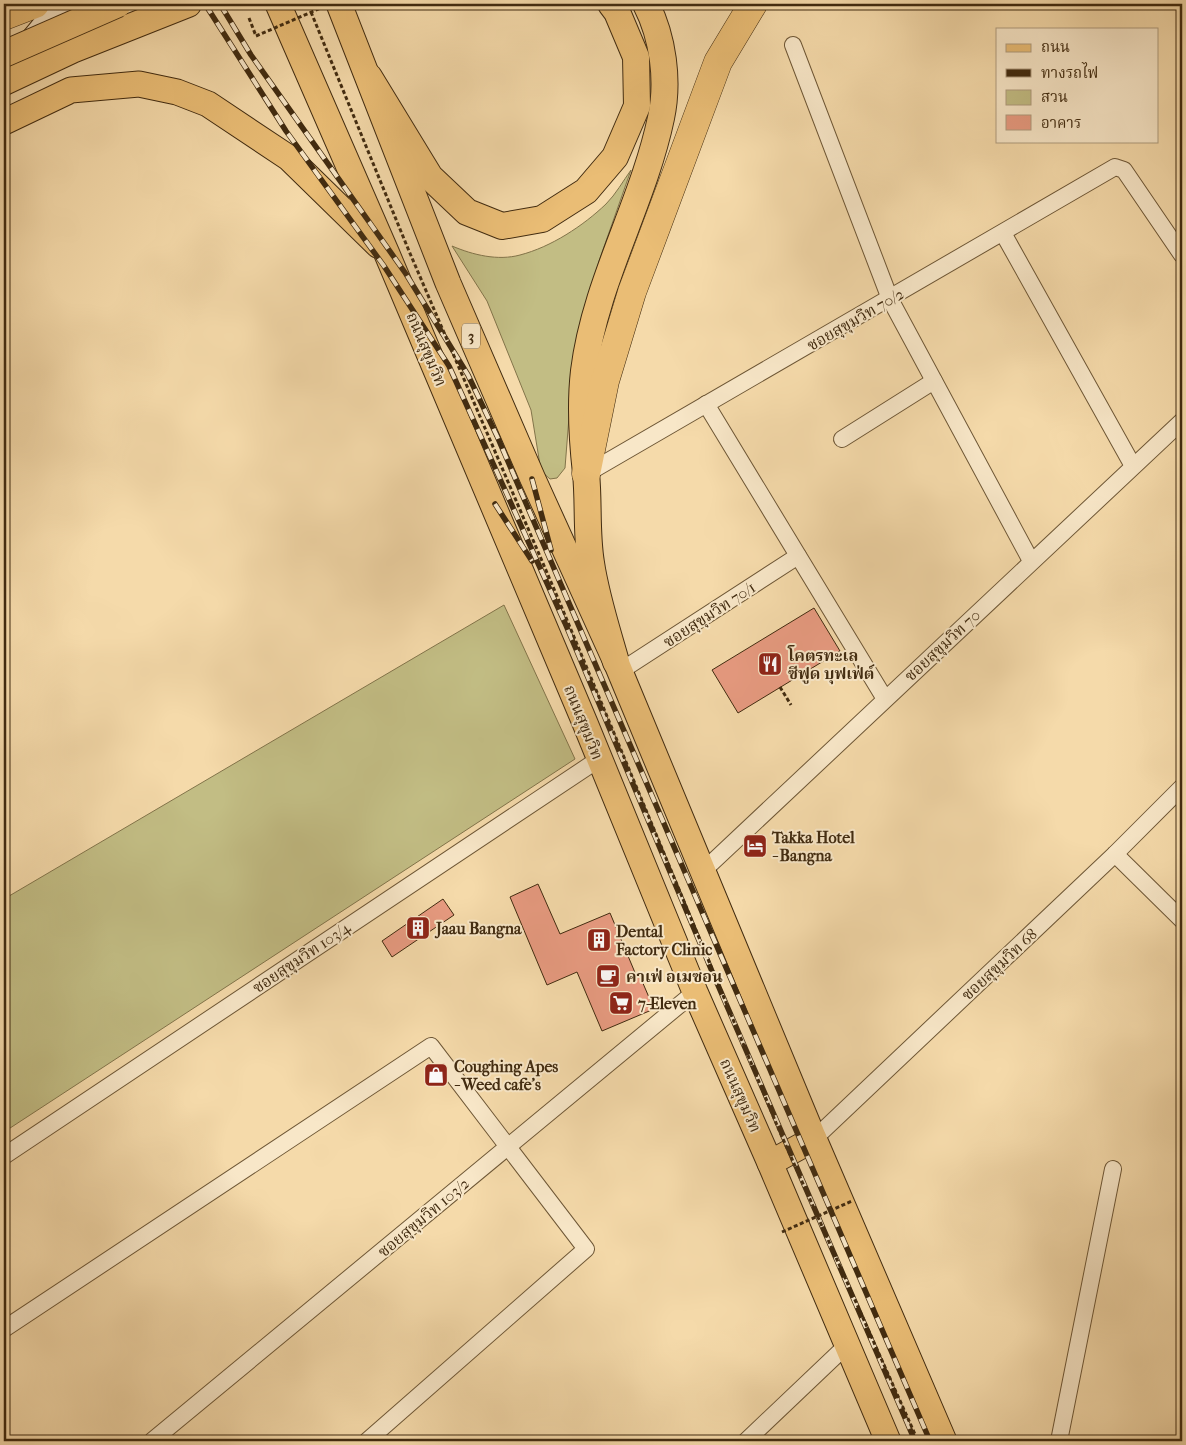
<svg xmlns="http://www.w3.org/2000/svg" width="1186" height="1445" font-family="'IM FELL French Canon','Noto Serif Thai',serif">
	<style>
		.green { fill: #c2bd84; stroke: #82744a }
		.building { fill: #e89b81; stroke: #412b10 }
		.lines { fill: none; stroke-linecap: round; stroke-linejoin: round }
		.minor-casing { stroke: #6e5736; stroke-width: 18 }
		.secondary-casing { stroke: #412b10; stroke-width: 24 }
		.primary-casing { stroke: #412b10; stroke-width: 27 }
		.trunk-casing { stroke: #412b10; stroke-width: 28 }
		.motorway-casing { stroke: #412b10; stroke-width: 29 }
		.path { stroke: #412b10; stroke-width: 3; stroke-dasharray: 4 2.5; stroke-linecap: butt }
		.minor { stroke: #f8e7c8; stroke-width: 16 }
		.secondary { stroke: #f8e7c8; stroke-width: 22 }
		.primary { stroke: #eabd75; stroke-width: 25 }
		.trunk { stroke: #eabd75; stroke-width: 26 }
		.motorway { stroke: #eabd75; stroke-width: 28 }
		.rail-casing { stroke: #412b10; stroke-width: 5.5 }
		.rail { stroke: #f8e7c8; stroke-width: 4; stroke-dasharray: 11; stroke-linecap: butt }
		.trunk-bridge-casing { stroke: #412b10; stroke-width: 28; stroke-linecap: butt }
		.path-bridge { stroke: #412b10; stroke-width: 3; stroke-dasharray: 4 2.5; stroke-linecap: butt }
		.trunk-bridge { stroke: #eabd75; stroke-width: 26 }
		.labels { text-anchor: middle; stroke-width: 4; stroke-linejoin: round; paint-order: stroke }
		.shield { fill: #f8e7c8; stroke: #786347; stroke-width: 1 }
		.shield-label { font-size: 15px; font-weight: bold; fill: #412b10 }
		.street-label { font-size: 16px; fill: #412b10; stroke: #f8e7c8 }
		.poi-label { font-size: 16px; font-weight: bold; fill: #412b10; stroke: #f8e7c8; text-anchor: start }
	</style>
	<rect width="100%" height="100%" fill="#f5daaa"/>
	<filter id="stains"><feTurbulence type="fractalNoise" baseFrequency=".004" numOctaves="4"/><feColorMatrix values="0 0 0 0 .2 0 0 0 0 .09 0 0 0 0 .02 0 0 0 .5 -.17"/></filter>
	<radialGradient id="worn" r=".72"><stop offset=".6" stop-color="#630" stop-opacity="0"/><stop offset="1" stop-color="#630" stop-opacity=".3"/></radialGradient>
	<!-- green -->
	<g class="green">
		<path d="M631,170L599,261L573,366L565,468L557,478L550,479L541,471L531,410L487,301L452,246C473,255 498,261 520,255C551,247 583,226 606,204C616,194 623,181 631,170Z"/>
		<path d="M504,605L575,759L4,1132V899Z"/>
	</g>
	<!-- building -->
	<g class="building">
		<path d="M814,608L840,651L738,713L712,670Z"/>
		<path d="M538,884L560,934L610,913L636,975L639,974L654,1009L602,1031L577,972L547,985L510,897Z"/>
		<path d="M443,899L454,915L392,957L382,941Z"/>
	</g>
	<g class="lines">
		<defs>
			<g id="minor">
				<path d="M793,45L890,299L1031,561"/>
				<path d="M1003,233L1133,466"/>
				<path d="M706,404L885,699"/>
				<path d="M842,439L934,381"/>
				<path d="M586,474L1115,167L1124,170L1182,255"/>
				<path d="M619,672L798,556"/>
				<path d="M1115,854L1182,920"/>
				<path d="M703,871L1182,421"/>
				<path d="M814,1139L1115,854L1182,787"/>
				<path d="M4,1156L599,759"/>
				<path d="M4,1329L431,1046L586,1249L367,1441"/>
				<path d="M152,1441L695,992"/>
				<path d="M746,1441L847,1345"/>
				<path d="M1059,1441L1113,1169"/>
			</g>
			<path id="secondary" d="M28,44L61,4"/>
			<g id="primary">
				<path d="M278,4L387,254L585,723L695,992L770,1163L888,1441"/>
				<path d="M339,4L448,283L532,477L616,662L814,1139L944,1441"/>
				<path d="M4,122L71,90L139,84L177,92L208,104L289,158L378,245"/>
				<path d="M770,1163L814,1139"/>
			</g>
			<g id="trunk">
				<path d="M369,77L430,177L467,212L502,226L542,219L586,191L615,157L637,106L636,57L617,12L611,4"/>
				<path d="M4,82L72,50L188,4"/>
				<path d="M616,662C607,630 596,597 591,563C586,533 589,503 586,473C582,438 580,406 584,371C595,282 643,204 661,118C669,81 663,37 646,4"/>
			</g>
			<g id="motorway">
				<path d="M4,16L35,4"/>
				<path d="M586,474L605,381L632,292L718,62L753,4"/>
			</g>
		</defs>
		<!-- minor casing -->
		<use href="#minor" class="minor-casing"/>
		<!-- secondary casing -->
		<use href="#secondary" class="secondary-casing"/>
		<!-- primary casing -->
		<use href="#primary" class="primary-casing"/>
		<!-- trunk casing -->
		<use href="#trunk" class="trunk-casing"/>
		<!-- motorway casing -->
		<use href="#motorway" class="motorway-casing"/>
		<!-- path -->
		<g class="path">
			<path d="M249,18L256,36"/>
			<path d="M780,687L791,705"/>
		</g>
		<!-- minor -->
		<use href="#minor" class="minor"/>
		<!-- secondary -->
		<use href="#secondary" class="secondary"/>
		<!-- primary -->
		<use href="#primary" class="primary"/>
		<!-- trunk -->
		<use href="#trunk" class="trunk"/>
		<!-- motorway -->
		<use href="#motorway" class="motorway"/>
		<defs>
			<g id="rail">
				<path d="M205,4L286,131L384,266L449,366L565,623L711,969L915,1441"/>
				<path d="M220,4L251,55L406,274L468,375L497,436L930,1441"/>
				<path d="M532,479L551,550"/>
				<path d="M495,504L532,561"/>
			</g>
		</defs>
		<!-- rail casing -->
		<use href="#rail" class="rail-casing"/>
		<!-- rail -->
		<use href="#rail" class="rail"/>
		<defs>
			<path id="trunk-bridge" d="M4,54L118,4"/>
		</defs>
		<!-- trunk-bridge casing -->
		<use href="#trunk-bridge" class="trunk-bridge-casing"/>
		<!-- path-bridge -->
		<g class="path-bridge">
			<path d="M311,12L409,251L557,596L779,1130L918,1441"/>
			<path d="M256,36L330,4"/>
			<path d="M782,1232L852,1201"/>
		</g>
		<!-- trunk-bridge -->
		<use href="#trunk-bridge" class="trunk-bridge"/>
	</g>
	<!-- icons -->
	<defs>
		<symbol id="restaurant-square" viewBox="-11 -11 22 22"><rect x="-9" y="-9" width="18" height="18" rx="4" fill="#8f2418" stroke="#f8e7c8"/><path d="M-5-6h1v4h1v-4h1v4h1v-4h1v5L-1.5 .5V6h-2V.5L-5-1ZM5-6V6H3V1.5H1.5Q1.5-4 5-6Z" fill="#fff"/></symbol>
		<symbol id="hotel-square" viewBox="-11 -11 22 22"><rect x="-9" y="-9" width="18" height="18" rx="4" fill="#8f2418" stroke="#f8e7c8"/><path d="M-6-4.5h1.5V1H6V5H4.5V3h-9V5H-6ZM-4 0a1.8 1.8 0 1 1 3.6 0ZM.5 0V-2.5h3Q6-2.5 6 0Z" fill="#fff"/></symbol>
		<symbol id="building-square" viewBox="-11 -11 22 22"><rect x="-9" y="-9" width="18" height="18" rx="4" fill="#8f2418" stroke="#f8e7c8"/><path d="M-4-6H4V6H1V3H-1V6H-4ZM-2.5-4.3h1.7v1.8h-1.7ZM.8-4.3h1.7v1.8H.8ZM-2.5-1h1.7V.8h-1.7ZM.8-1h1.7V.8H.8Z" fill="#fff"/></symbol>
		<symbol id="cafe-square" viewBox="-11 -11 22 22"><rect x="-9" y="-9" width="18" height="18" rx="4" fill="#8f2418" stroke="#f8e7c8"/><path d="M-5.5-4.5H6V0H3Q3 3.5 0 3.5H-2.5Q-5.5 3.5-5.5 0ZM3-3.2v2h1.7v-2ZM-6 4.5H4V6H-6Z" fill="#fff"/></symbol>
		<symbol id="supermarket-square" viewBox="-11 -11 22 22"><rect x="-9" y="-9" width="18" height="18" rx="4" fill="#8f2418" stroke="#f8e7c8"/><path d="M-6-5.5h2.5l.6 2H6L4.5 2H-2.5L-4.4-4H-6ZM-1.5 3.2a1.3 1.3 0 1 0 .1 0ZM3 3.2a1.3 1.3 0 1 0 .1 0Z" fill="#fff"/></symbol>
		<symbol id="shop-square" viewBox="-11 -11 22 22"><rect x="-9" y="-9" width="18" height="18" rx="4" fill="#8f2418" stroke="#f8e7c8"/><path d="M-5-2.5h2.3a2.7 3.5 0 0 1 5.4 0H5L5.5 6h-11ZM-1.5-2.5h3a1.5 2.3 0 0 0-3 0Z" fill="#fff"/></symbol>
	</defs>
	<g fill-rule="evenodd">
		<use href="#restaurant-square" x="756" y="650" width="28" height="28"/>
		<use href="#hotel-square" x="741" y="832" width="28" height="28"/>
		<use href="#building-square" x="404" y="914" width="28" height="28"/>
		<use href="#building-square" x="585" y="926" width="28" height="28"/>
		<use href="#cafe-square" x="594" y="962" width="28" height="28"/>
		<use href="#supermarket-square" x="607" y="989" width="28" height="28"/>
		<use href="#shop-square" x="422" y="1061" width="28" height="28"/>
	</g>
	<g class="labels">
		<!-- shield labels -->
		<rect class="shield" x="462" y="323.5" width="18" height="25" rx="4"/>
		<g class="shield-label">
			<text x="471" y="341">3</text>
		</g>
		<!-- street labels -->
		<g class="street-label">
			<text transform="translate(855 319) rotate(-30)" y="6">ซอยสุขุมวิท 70/2</text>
			<text transform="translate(427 349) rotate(67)" y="6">ถนนสุขุมวิท</text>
			<text transform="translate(709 614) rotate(-33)" y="6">ซอยสุขุมวิท 70/1</text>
			<text transform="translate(942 645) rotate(-43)" y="6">ซอยสุขุมวิท 70</text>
			<text transform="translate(584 722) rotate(68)" y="6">ถนนสุขุมวิท</text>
			<text transform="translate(301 957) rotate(-34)" y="6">ซอยสุขุมวิท 103/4</text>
			<text transform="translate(999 964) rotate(-43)" y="6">ซอยสุขุมวิท 68</text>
			<text transform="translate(741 1095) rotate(66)" y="6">ถนนสุขุมวิท</text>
			<text transform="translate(423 1217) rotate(-40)" y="6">ซอยสุขุมวิท 103/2</text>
		</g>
		<!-- poi labels -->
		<g class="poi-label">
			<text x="788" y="661">โคตรทะเล<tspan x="788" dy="18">ซีฟูด บุฟเฟ่ต์</tspan></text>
			<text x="772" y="843">Takka Hotel<tspan x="772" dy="18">- Bangna</tspan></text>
			<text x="436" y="934">Jaau Bangna</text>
			<text x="616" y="937">Dental<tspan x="616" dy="18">Factory Clinic</tspan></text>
			<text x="626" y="982">คาเฟ่ อเมซอน</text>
			<text x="638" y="1009">7-Eleven</text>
			<text x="454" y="1072">Coughing Apes<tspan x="454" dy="18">- Weed cafe's</tspan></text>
		</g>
	</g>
	<!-- margin -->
	<rect width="1186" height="1445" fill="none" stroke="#f5daaa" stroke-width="20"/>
	<rect x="5" y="5" width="1176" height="1435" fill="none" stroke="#412b10" stroke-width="2.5"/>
	<rect x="10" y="10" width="1166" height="1425" fill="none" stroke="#412b10"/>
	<!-- legend -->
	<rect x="996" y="28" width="162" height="115" fill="#f8e7c8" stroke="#af9c7e"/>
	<rect x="1006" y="44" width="25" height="8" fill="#eabd75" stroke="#af9c7e"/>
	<text x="1041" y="52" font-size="15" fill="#412b10">ถนน</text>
	<rect x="1006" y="69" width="25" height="8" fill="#412b10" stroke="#af9c7e"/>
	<text x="1041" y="78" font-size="15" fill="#412b10">ทางรถไฟ</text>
	<rect x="1006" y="90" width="25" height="15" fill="#c2bd84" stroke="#af9c7e"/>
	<text x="1041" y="102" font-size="15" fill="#412b10">สวน</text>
	<rect x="1006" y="115" width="25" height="15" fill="#e89b81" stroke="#af9c7e"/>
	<text x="1041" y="128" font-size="15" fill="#412b10">อาคาร</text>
	<rect width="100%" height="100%" filter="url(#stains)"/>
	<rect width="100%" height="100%" fill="url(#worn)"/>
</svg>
